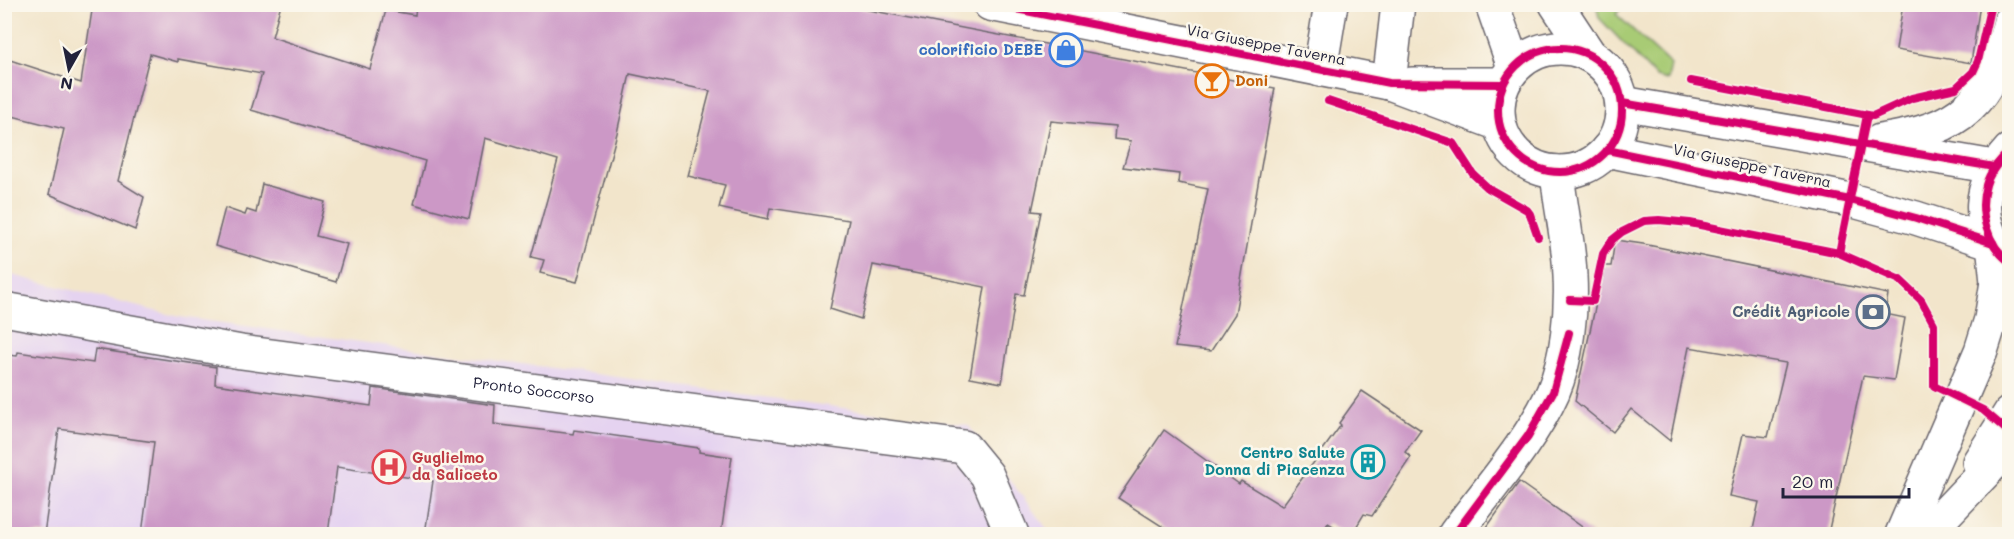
<svg xmlns="http://www.w3.org/2000/svg" width="2014" height="539" font-family="Mali,sans-serif">
	<style>
		.built { fill: #e5d3f0 }
		.green { fill: #a8cb74; stroke: #657658; stroke-width: 1.5 }
		.building { fill: #cc98c6 }
		.lines { fill: none; stroke-linecap: round; stroke-linejoin: round }
		.minor-casing { stroke: #6b666d; stroke-width: 36 }
		.tertiary-casing { stroke: #6b666d; stroke-width: 36 }
		.primary-casing { stroke: #6b666d; stroke-width: 36 }
		.minor { stroke: #fff; stroke-width: 33 }
		.tertiary { stroke: #fff; stroke-width: 33 }
		.primary { stroke: #fff; stroke-width: 33 }
		.cycleway-casing { stroke: #fbf7ec; stroke-width: 11 }
		.cycleway { stroke: #d6006c; stroke-width: 8 }
		.labels { text-anchor: middle; stroke-width: 5; stroke-linejoin: round; paint-order: stroke }
		.street-label { font-size: 15px; fill: #22223b; stroke: #fbf7ec }
		.shop-label { font-size: 15px; font-weight: bold; fill: #366cbe; stroke: #fbf7ec; text-anchor: end }
		.food-label { font-size: 15px; font-weight: bold; fill: #c56008; stroke: #fbf7ec; text-anchor: start }
		.service-label { font-size: 15px; font-weight: bold; fill: #4e5e75; stroke: #fbf7ec; text-anchor: end }
		.culture-label { font-size: 15px; font-weight: bold; fill: #0d838f; stroke: #fbf7ec; text-anchor: end }
		.health-label { font-size: 15px; font-weight: bold; fill: #be3a42; stroke: #fbf7ec; text-anchor: start }
	</style>
	<rect width="100%" height="100%" fill="#fbf7ec"/>
	<filter id="ink" filterUnits="userSpaceOnUse"><feTurbulence type="fractalNoise" baseFrequency=".0167" numOctaves="2"/><feDisplacementMap in="SourceGraphic" scale="12" xChannelSelector="R" yChannelSelector="G"/><feConvolveMatrix kernelMatrix="1 2 1 2 8 2 1 2 1" color-interpolation-filters="sRGB"/></filter>
	<filter id="wash" filterUnits="userSpaceOnUse"><feTurbulence type="fractalNoise" baseFrequency=".008" numOctaves="4" result="noise"/><feDisplacementMap in="SourceGraphic" scale="24" xChannelSelector="R" yChannelSelector="G"/><feGaussianBlur stdDeviation="1.35" result="paint"/><feColorMatrix in="noise" values="0 0 0 0 0 0 0 0 0 0 0 0 0 0 0 0 0 1.4 0 .05"/><feComposite in="paint" operator="in"/></filter>
	<g filter="url(#wash)">
		<rect width="100%" height="100%" fill="#f2e5cb"/>
		<!-- built -->
		<path class="built" d="M4,273L179,317L968,425L1051,534H5Z"/>
		<!-- green -->
		<path class="green" d="M1599,5H1624L1616,14L1671,65L1668,80L1656,77L1599,18L1597,8Z"/>
		<g id="blocks">
			<!-- building -->
			<g class="building">
				<path d="M93,4H176L213,10L214,4H281L272,37L370,69L386,10L415,15L416,4H837L1275,88L1235,314L1211,351L1175,347L1208,189L1178,183L1179,174L1123,167L1131,141L1114,139L1115,127L1051,121L1032,211L1041,212L1024,295L1016,294L1002,383L970,377L985,287L873,265L861,319L830,309L849,220L770,208L768,219L719,208L725,185L688,176L710,91L630,74L617,133L577,282L540,273L544,260L531,257L558,160L485,138L469,219L414,204L425,161L251,110L262,74L178,59V62L150,54L118,181L144,197L135,230L49,194L64,129L4,114V58L81,83Z"/>
				<path d="M1903,4H1980L1971,63L1896,50Z"/>
				<path d="M262,184L325,202L316,236L347,244L336,282L215,246L225,208L245,215L247,210L256,213Z"/>
				<path d="M1615,240L1643,244L1888,294L1885,314L1905,318L1894,380L1863,376L1828,534H1752L1759,502L1729,496L1743,434L1768,437L1786,363L1689,347L1670,441L1631,409L1613,432L1575,401L1604,266H1611Z"/>
				<path d="M95,349L216,367L215,384L371,406L373,388L495,405L494,424L573,434L574,430L699,448V452L732,457L721,534H425L433,481L337,467L328,534H142L154,442L59,429L44,534H4V370L8,355L17,356L18,352L93,363Z"/>
				<path d="M1362,391L1421,430L1405,452L1411,457L1372,516L1364,514L1352,534H1347L1328,523L1323,531L1329,534H1174L1118,498L1164,430L1239,484L1241,481L1282,506L1341,425L1339,423Z"/>
				<path d="M1519,482L1592,534H1482Z"/>
			</g>
		</g>
	</g>
	<g filter="url(#ink)">
		<use href="#blocks" fill-opacity="0" stroke="#6b666d" stroke-width="1.5"/>
		<g class="lines">
			<defs>
				<g id="minor">
					<path d="M990,4L1389,83L1499,124"/>
					<path d="M1412,84H1502"/>
					<path id="s1" d="M4,309L241,352L964,447L987,475L1012,534"/>
					<path d="M1455,534C1486,492 1532,440 1553,392C1567,359 1572,312 1570,276C1569,241 1560,206 1557,172"/>
				</g>
				<g id="tertiary">
					<path d="M1492,4L1514,67"/>
					<path d="M1556,4L1589,54"/>
					<circle cx="1560" cy="110" r="62"/>
					<path d="M1320,70L1331,4"/>
					<path d="M1389,83L1398,4"/>
					<path d="M1622,103L1994,167"/>
					<path d="M1880,141C1962,129 1990,103 2010,22"/>
					<path d="M1607,150L1850,200L1916,218L1993,243"/>
				</g>
				<g id="primary">
					<path d="M2006,260C1974,222 1977,186 2010,150"/>
					<path d="M1979,462L2010,413"/>
					<path d="M1902,534L1981,351L1991,319L1997,282L1993,243"/>
					<path d="M1926,534L2010,446"/>
				</g>
			</defs>
			<!-- minor casing -->
			<use href="#minor" class="minor-casing"/>
			<!-- tertiary casing -->
			<use href="#tertiary" class="tertiary-casing"/>
			<!-- primary casing -->
			<use href="#primary" class="primary-casing"/>
			<!-- minor -->
			<use href="#minor" class="minor"/>
			<!-- tertiary -->
			<use href="#tertiary" class="tertiary"/>
			<!-- primary -->
			<use href="#primary" class="primary"/>
			<defs>
				<g id="cycleway">
					<path d="M990,4L1389,83L1502,84"/>
					<circle cx="1560" cy="110" r="62"/>
					<path d="M1691,81L1873,116L1912,98L1956,88L1973,72L1978,61L1991,4"/>
					<path d="M1328,101L1453,143L1473,174L1488,188L1527,210L1530,214L1538,237"/>
					<path d="M1622,103L1994,167"/>
					<path d="M1607,150L1850,200L1916,218L1993,243"/>
					<path d="M2010,150C2000,160 1990,171 1986,185C1978,211 1987,246 2010,262"/>
					<path d="M1839,253L1867,115"/>
					<path d="M1570,300L1593,301L1603,254L1612,240L1622,232L1644,221L1659,220L1690,223L1839,253L1900,280L1921,300L1934,324V386L1983,410L2010,433"/>
					<path d="M1455,534L1528,436L1553,392L1569,333"/>
				</g>
			</defs>
			<!-- cycleway casing -->
			<use href="#cycleway" class="cycleway-casing"/>
			<!-- cycleway -->
			<use href="#cycleway" class="cycleway"/>
		</g>
	</g>
	<!-- icons -->
	<defs>
		<symbol id="shop-ring" viewBox="-11 -11 22 22"><circle r="9.5" fill="#fbf7ec" stroke="#3f7fe0" stroke-width="1.5"/><path d="M-5-2.5h2.3a2.7 3.5 0 0 1 5.4 0H5L5.5 6h-11ZM-1.5-2.5h3a1.5 2.3 0 0 0-3 0Z" fill="#3f7fe0"/></symbol>
		<symbol id="bar-ring" viewBox="-11 -11 22 22"><circle r="9.5" fill="#fbf7ec" stroke="#e8710a" stroke-width="1.5"/><path d="M-6-5H6L.8 .8V4.5H3.5V6h-7V4.5H-.8V.8Z" fill="#e8710a"/></symbol>
		<symbol id="bank-ring" viewBox="-11 -11 22 22"><circle r="9.5" fill="#fbf7ec" stroke="#5c6f8a" stroke-width="1.5"/><path d="M-6-4H6V4H-6ZM0-2.3a2.3 2.3 0 1 0 0 4.6a2.3 2.3 0 1 0 0-4.6Z" fill="#5c6f8a"/></symbol>
		<symbol id="building-ring" viewBox="-11 -11 22 22"><circle r="9.5" fill="#fbf7ec" stroke="#0f9aa8" stroke-width="1.5"/><path d="M-4-6H4V6H1V3H-1V6H-4ZM-2.5-4.3h1.7v1.8h-1.7ZM.8-4.3h1.7v1.8H.8ZM-2.5-1h1.7V.8h-1.7ZM.8-1h1.7V.8H.8Z" fill="#0f9aa8"/></symbol>
		<symbol id="hospital-ring" viewBox="-11 -11 22 22"><circle r="9.5" fill="#fbf7ec" stroke="#e0444e" stroke-width="1.5"/><path d="M-5-5h3v3.5h4V-5h3V5h-3V1.5h-4V5h-3Z" fill="#e0444e"/></symbol>
	</defs>
	<g fill-rule="evenodd">
		<use href="#shop-ring" x="1047" y="31" width="38" height="38"/>
		<use href="#bar-ring" x="1193" y="62" width="38" height="38"/>
		<use href="#bank-ring" x="1854" y="293" width="38" height="38"/>
		<use href="#building-ring" x="1349" y="443" width="38" height="38"/>
		<use href="#hospital-ring" x="370" y="448" width="38" height="38"/>
	</g>
	<g class="labels">
		<!-- street labels -->
		<g class="street-label">
			<text transform="translate(1266 45) rotate(11)" y="5">Via Giuseppe Taverna</text>
			<text transform="translate(1752 166) rotate(12)" y="5">Via Giuseppe Taverna</text>
			<text dy="5" stroke="none"><textPath href="#s1" startOffset="536">Pronto Soccorso</textPath></text>
		</g>
		<!-- shop labels -->
		<g class="shop-label">
			<text x="1043" y="55">colorificio DEBE</text>
		</g>
		<!-- food labels -->
		<g class="food-label">
			<text x="1235" y="86">Doni</text>
		</g>
		<!-- service labels -->
		<g class="service-label">
			<text x="1850" y="317">Crédit Agricole</text>
		</g>
		<!-- culture labels -->
		<g class="culture-label">
			<text x="1345" y="458">Centro Salute<tspan x="1345" dy="17">Donna di Piacenza</tspan></text>
		</g>
		<!-- health labels -->
		<g class="health-label">
			<text x="412" y="463">Guglielmo<tspan x="412" dy="17">da Saliceto</tspan></text>
		</g>
	</g>
	<!-- margin -->
	<rect width="2014" height="539" fill="none" stroke="#fbf7ec" stroke-width="24"/>
	<!-- north arrow -->
	<g transform="translate(69 69) rotate(189)" stroke="#fbf7ec" stroke-width="4.5" paint-order="stroke">
	<path d="M0-4.5L10 22L0 15L-10 22Z" fill="#22223b"/>
	<text y="-9" font-size="16" font-weight="bold" text-anchor="middle" fill="#22223b">N</text>
	</g>
	<!-- scale -->
	<path d="M1783 488v9h126v-9" fill="none" stroke="#22223b" stroke-width="3"/>
	<text x="1792" y="488" font-size="18" fill="#22223b" stroke="#fbf7ec" stroke-width="4.5" paint-order="stroke">20 m</text>
</svg>
